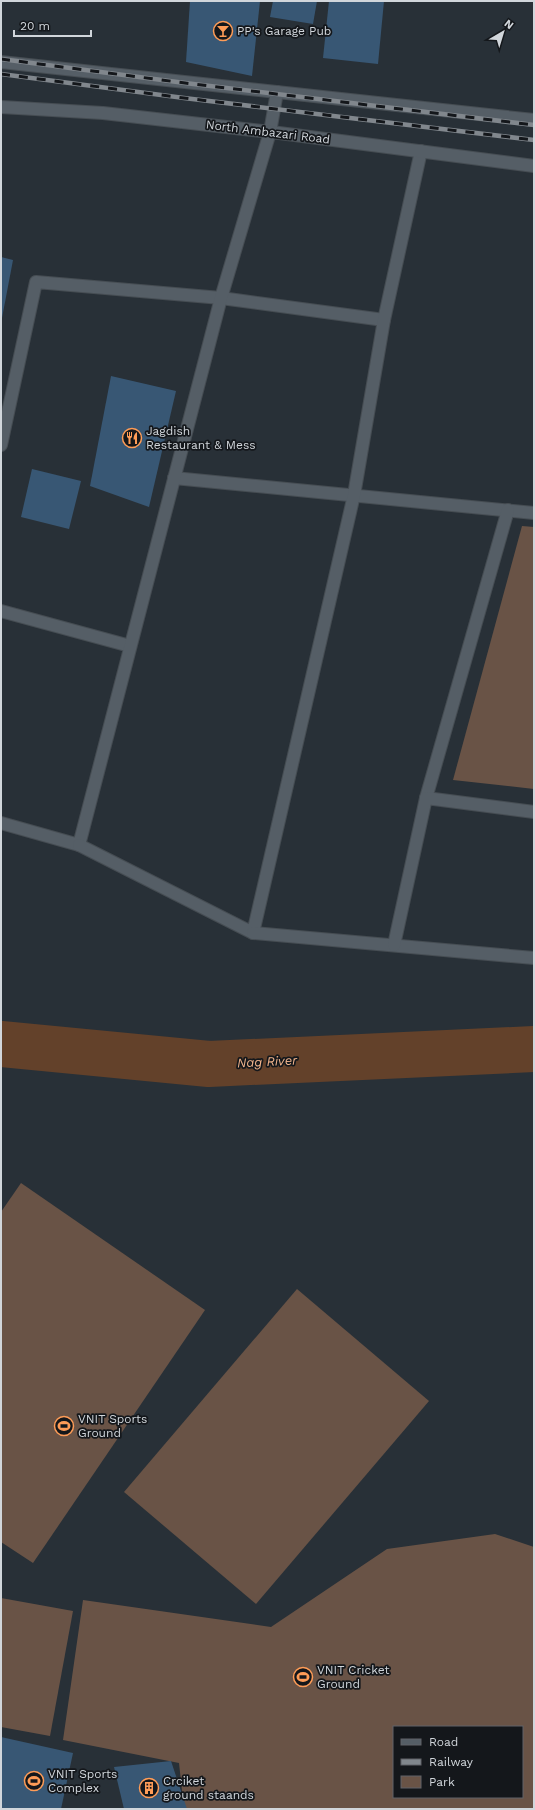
<svg xmlns="http://www.w3.org/2000/svg" width="535" height="1810" font-family="'Work Sans',sans-serif">
	<style>
		.green { fill: #695346; fill-rule: evenodd }
		.lines { fill: none; stroke-linecap: round; stroke-linejoin: round }
		.river { stroke: #63412a; stroke-width: 46 }
		.building { fill: #385774 }
		.street-casing { stroke: #464d53; stroke-width: 14 }
		.secondary-casing { stroke: #464d53; stroke-width: 14 }
		.street { stroke: #555e66; stroke-width: 12 }
		.secondary { stroke: #555e66; stroke-width: 12 }
		.rail-casing { stroke: #81878d; stroke-width: 4.5 }
		.rail { stroke: #14171b; stroke-width: 3; stroke-dasharray: 9; stroke-linecap: butt }
		.labels { text-anchor: middle; stroke-width: 3.5; stroke-linejoin: round; paint-order: stroke }
		.poi-label { font-size: 12px; fill: #d1d6db; stroke: #14171b; text-anchor: start }
		.street-label { font-size: 12px; fill: #d1d6db; stroke: #14171b }
		.water-label { font-size: 13px; font-style: italic; fill: #f1b48c; stroke: #14171b }
	</style>
	<rect width="100%" height="100%" fill="#283037"/>
	<!-- green -->
	<g class="green">
		<path d="M522,526L534,527V789L453,780Z"/>
		<path d="M21,1183L205,1310L33,1563L1,1542V1212Z"/>
		<path d="M297,1289L429,1401L256,1604L124,1492Z"/>
		<path d="M495,1534L534,1547V1809H184L179,1763L63,1740L83,1600L271,1627L387,1549ZM394,1727H522V1797H394Z"/>
		<path d="M1,1598L73,1611L50,1736L1,1727Z"/>
	</g>
	<g class="lines">
		<!-- river -->
		<path class="river" d="M1,1044L209,1064L534,1049"/>
	</g>
	<!-- building -->
	<g class="building">
		<path d="M190,1H260L252,76L186,62Z"/>
		<path d="M273,1H317L313,24L270,17Z"/>
		<path d="M329,1H384L378,64L323,58Z"/>
		<path d="M1,257L13,260L2,318H1Z"/>
		<path d="M111,376L176,391L149,507L90,486Z"/>
		<path d="M32,469L81,481L69,529L21,517Z"/>
		<path d="M1,1737L73,1753L61,1809H1Z"/>
		<path d="M171,1761L187,1809H124L114,1767Z"/>
	</g>
	<g class="lines">
		<defs>
			<g id="street">
				<path d="M1,445L36,282L221,298L384,320"/>
				<path d="M174,478L534,513"/>
				<path d="M1,611L130,646"/>
				<path d="M426,798L508,510"/>
				<path d="M1,823L79,845L221,298L270,132L277,92"/>
				<path d="M79,845L253,933L354,495L384,320L421,151"/>
				<path d="M253,933L534,958"/>
				<path d="M394,945L426,798L534,812"/>
			</g>
			<g id="secondary">
				<path d="M1,62L534,120"/>
				<path d="M1,107L103,113L279,133L534,166"/>
			</g>
		</defs>
		<!-- street casing -->
		<use href="#street" class="street-casing"/>
		<!-- secondary casing -->
		<use href="#secondary" class="secondary-casing"/>
		<!-- street -->
		<use href="#street" class="street"/>
		<!-- secondary -->
		<use href="#secondary" class="secondary"/>
		<defs>
			<g id="rail">
				<path d="M1,59L185,83L534,125"/>
				<path d="M1,74L184,98L534,140"/>
			</g>
		</defs>
		<!-- rail casing -->
		<use href="#rail" class="rail-casing"/>
		<!-- rail -->
		<use href="#rail" class="rail"/>
	</g>
	<!-- icons -->
	<defs>
		<symbol id="bar-ring" viewBox="-11 -11 22 22"><circle r="9.5" fill="#14171b" stroke="#fe9c57" stroke-width="1.5"/><path d="M-6-5H6L.8 .8V4.5H3.5V6h-7V4.5H-.8V.8Z" fill="#fe9c57"/></symbol>
		<symbol id="restaurant-ring" viewBox="-11 -11 22 22"><circle r="9.5" fill="#14171b" stroke="#fe9c57" stroke-width="1.5"/><path d="M-5-6h1v4h1v-4h1v4h1v-4h1v5L-1.5 .5V6h-2V.5L-5-1ZM5-6V6H3V1.5H1.5Q1.5-4 5-6Z" fill="#fe9c57"/></symbol>
		<symbol id="stadium-ring" viewBox="-11 -11 22 22"><circle r="9.5" fill="#14171b" stroke="#fe9c57" stroke-width="1.5"/><path d="M0-5a6.5 5 0 1 0 0 10a6.5 5 0 1 0 0-10ZM-3.5-1.8h7v3.6h-7Z" fill="#fe9c57"/></symbol>
		<symbol id="building-ring" viewBox="-11 -11 22 22"><circle r="9.5" fill="#14171b" stroke="#fe9c57" stroke-width="1.5"/><path d="M-4-6H4V6H1V3H-1V6H-4ZM-2.5-4.3h1.7v1.8h-1.7ZM.8-4.3h1.7v1.8H.8ZM-2.5-1h1.7V.8h-1.7ZM.8-1h1.7V.8H.8Z" fill="#fe9c57"/></symbol>
	</defs>
	<g fill-rule="evenodd">
		<use href="#bar-ring" x="212" y="20" width="22" height="22"/>
		<use href="#restaurant-ring" x="121" y="427" width="22" height="22"/>
		<use href="#stadium-ring" x="53" y="1415" width="22" height="22"/>
		<use href="#stadium-ring" x="292" y="1666" width="22" height="22"/>
		<use href="#stadium-ring" x="23" y="1770" width="22" height="22"/>
		<use href="#building-ring" x="138" y="1777" width="22" height="22"/>
	</g>
	<g class="labels">
		<!-- poi labels -->
		<g class="poi-label">
			<text x="237" y="35">PP's Garage Pub</text>
			<text x="146" y="435">Jagdish<tspan x="146" dy="14">Restaurant &amp; Mess</tspan></text>
			<text x="78" y="1423">VNIT Sports<tspan x="78" dy="14">Ground</tspan></text>
			<text x="317" y="1674">VNIT Cricket<tspan x="317" dy="14">Ground</tspan></text>
			<text x="48" y="1778">VNIT Sports<tspan x="48" dy="14">Complex</tspan></text>
			<text x="163" y="1785">Crciket<tspan x="163" dy="14">ground staands</tspan></text>
		</g>
		<!-- street labels -->
		<g class="street-label">
			<text transform="translate(268 132) rotate(7)" y="4">North Ambazari Road</text>
		</g>
		<!-- water labels -->
		<g class="water-label">
			<text transform="translate(267 1061) rotate(-3)" y="5">Nag River</text>
		</g>
	</g>
	<!-- border -->
	<rect width="535" height="1810" fill="none" stroke="#d1d6db" stroke-width="4"/>
	<!-- legend -->
	<rect x="393" y="1726" width="130" height="72" fill="#14171b" stroke="#606368"/>
	<rect x="401" y="1739" width="20" height="6" fill="#555e66" stroke="#606368"/>
	<text x="429" y="1746" font-size="12" fill="#d1d6db">Road</text>
	<rect x="401" y="1759" width="20" height="6" fill="#81878d" stroke="#606368"/>
	<text x="429" y="1766" font-size="12" fill="#d1d6db">Railway</text>
	<rect x="401" y="1776" width="20" height="12" fill="#695346" stroke="#606368"/>
	<text x="429" y="1786" font-size="12" fill="#d1d6db">Park</text>
	<!-- north arrow -->
	<g transform="translate(503 32) rotate(38)" stroke="#14171b" stroke-width="3" paint-order="stroke">
	<path d="M0-3L7 15L0 10L-7 15Z" fill="#d1d6db"/>
	<text y="-6" font-size="11" font-weight="bold" text-anchor="middle" fill="#d1d6db">N</text>
	</g>
	<!-- scale -->
	<path d="M14 30v6h77v-6" fill="none" stroke="#d1d6db" stroke-width="2"/>
	<text x="20" y="30" font-size="12" fill="#d1d6db" stroke="#14171b" stroke-width="3" paint-order="stroke">20 m</text>
</svg>
